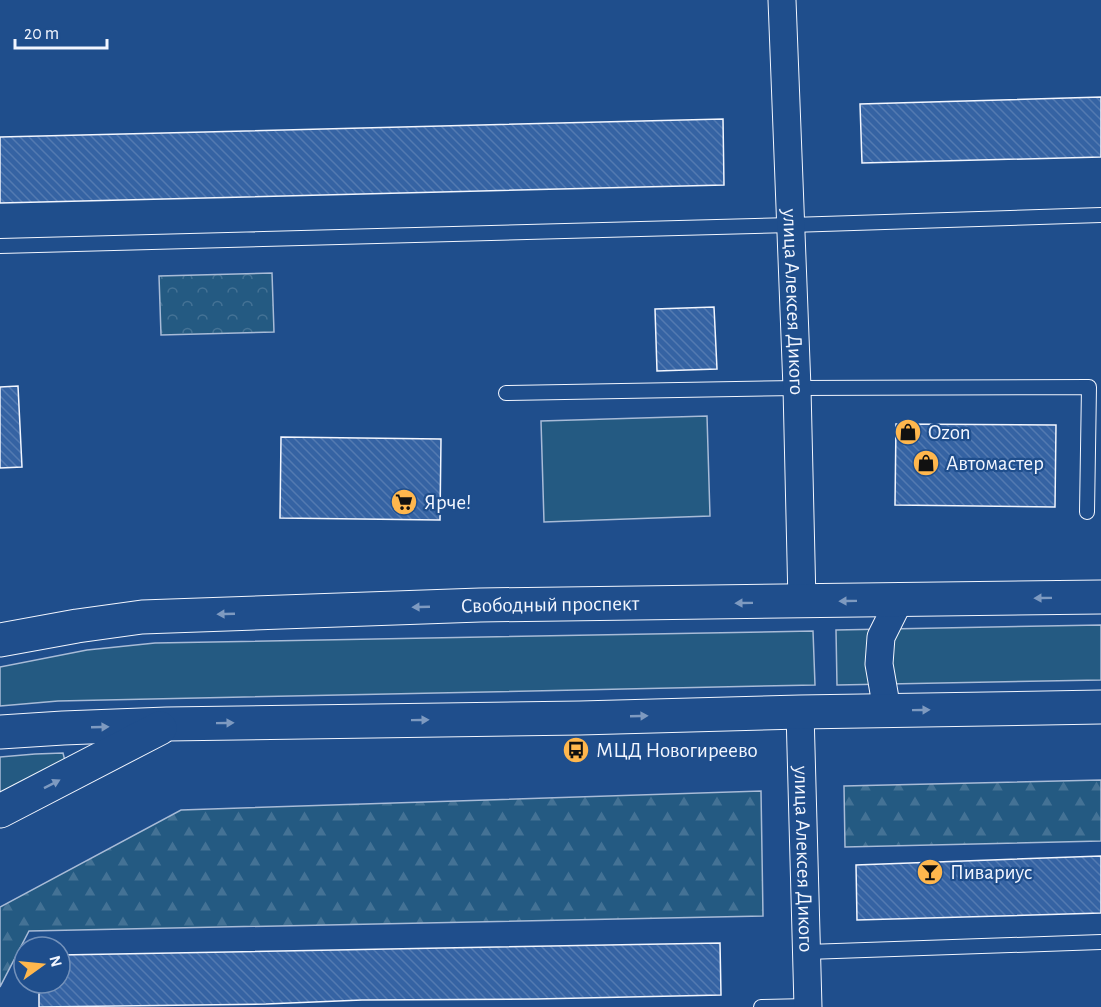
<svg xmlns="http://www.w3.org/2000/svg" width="1101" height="1007" font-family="'Alegreya Sans',sans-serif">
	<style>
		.grass { fill: #245a82; stroke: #a8bbd7; stroke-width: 1.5 }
		.forest { fill: url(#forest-firs); stroke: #a8bbd7; stroke-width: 1.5 }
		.park { fill: url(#park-crowns); stroke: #a8bbd7; stroke-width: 1.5 }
		.building { fill: url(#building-back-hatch); stroke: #f2f6ff; stroke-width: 1.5 }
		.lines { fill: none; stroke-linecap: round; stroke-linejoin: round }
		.service-casing { stroke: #f2f6ff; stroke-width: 16 }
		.minor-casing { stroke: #f2f6ff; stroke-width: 29 }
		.secondary-casing { stroke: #f2f6ff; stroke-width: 35 }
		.service { stroke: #1f4e8c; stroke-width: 14 }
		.minor { stroke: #1f4e8c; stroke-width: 27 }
		.secondary { stroke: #1f4e8c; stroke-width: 33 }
		.oneway { fill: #7e9ac0 }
		.labels { text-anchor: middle; stroke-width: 4.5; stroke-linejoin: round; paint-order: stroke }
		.street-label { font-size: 21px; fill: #f2f6ff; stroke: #1f4e8c }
		.poi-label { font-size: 21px; fill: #f2f6ff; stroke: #1f4e8c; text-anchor: start }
	</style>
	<defs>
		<pattern id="forest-firs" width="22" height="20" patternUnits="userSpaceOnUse" patternTransform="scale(1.5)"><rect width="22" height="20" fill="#245a82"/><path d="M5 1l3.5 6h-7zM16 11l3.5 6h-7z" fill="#447295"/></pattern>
		<pattern id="park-crowns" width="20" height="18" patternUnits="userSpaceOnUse" patternTransform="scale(1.5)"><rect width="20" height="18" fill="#245a82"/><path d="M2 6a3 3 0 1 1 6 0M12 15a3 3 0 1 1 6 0" fill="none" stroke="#447295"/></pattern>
		<pattern id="building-back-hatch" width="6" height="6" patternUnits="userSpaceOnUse" patternTransform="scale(1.5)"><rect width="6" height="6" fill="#3563a3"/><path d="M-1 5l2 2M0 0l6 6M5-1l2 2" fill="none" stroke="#537ab1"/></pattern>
	</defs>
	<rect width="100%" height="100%" fill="#1f4e8c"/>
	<!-- grass -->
	<g class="grass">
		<path d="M707,416L710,516L544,522L541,421Z"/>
		<path d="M1101,625V680L837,685L836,630Z"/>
		<path d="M813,631L815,685L58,701L0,706V667L87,650L155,643Z"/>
		<path d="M63,753L65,761L0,794V757L35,754Z"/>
	</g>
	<!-- forest -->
	<g class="forest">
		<path d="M1101,780V841L845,847L844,786Z"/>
		<path d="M761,791L763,916L29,931L0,987V907L181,810Z"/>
	</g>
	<!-- park -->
	<path class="park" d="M272,273L274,332L161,335L159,276Z"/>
	<!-- building -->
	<g class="building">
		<path d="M1101,97V157L862,163L860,104Z"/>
		<path d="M723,119L724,185L0,203V137Z"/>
		<path d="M714,307L717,369L657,371L655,309Z"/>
		<path d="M18,386L22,467L0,468V387Z"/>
		<path d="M896,424L1056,425L1055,507L895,505Z"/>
		<path d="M281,437L441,439L440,520L280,518Z"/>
		<path d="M1101,856V913L857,920L856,865Z"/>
		<path d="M720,943L721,995L536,999L362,1000L266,1004L39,1007V983H60V955Z"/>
	</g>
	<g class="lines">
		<defs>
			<g id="service">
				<path d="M0,246L791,225L1101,215"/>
				<path d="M506,393L797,388L1089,387L1087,512"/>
				<path d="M807,952L1101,942"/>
				<path d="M761,1007L808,1006"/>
			</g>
			<g id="minor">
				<path id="s1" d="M782,0L797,388L802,602"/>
				<path d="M887,710L879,664L881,637L899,601"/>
				<path id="s2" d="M800,712L808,1007"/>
			</g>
			<g id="secondary">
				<path id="s3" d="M0,640L77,626L142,617L480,605L1101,597"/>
				<path d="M0,732L63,728L167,724L580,718L800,712L1101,707"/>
				<path d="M0,811L160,728"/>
			</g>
		</defs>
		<!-- service casing -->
		<use href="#service" class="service-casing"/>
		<!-- minor casing -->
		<use href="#minor" class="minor-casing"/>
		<!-- secondary casing -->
		<use href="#secondary" class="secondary-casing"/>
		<!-- service -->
		<use href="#service" class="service"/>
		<!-- minor -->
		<use href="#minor" class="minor"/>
		<!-- secondary -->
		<use href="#secondary" class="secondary"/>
	</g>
	<!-- one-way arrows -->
	<defs><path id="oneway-solid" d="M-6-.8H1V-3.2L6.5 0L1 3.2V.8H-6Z" transform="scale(1.5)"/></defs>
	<g class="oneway">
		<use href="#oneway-solid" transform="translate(1043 598) rotate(179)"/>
		<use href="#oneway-solid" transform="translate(848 601) rotate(179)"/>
		<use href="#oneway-solid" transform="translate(744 603) rotate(179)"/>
		<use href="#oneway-solid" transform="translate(421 607) rotate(178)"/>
		<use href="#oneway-solid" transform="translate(226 614) rotate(178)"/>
		<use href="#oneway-solid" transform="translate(921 710) rotate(-1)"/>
		<use href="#oneway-solid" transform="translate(639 716) rotate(-2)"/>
		<use href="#oneway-solid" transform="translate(420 720) rotate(-1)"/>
		<use href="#oneway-solid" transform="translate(225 723) rotate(-1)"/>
		<use href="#oneway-solid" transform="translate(100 727) rotate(-2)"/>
		<use href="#oneway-solid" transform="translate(52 784) rotate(-27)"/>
	</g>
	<!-- icons -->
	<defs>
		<symbol id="shop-disc" viewBox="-11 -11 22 22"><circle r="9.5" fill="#ffb74d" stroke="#1f4e8c"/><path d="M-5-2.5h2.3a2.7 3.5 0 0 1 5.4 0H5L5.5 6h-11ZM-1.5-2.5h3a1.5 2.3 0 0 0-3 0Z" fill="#111"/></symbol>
		<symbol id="supermarket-disc" viewBox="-11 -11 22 22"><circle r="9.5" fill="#ffb74d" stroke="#1f4e8c"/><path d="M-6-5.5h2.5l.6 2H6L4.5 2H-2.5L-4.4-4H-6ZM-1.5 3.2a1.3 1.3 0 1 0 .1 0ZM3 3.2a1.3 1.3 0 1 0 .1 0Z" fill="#111"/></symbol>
		<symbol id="bus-disc" viewBox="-11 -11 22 22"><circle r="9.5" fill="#ffb74d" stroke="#1f4e8c"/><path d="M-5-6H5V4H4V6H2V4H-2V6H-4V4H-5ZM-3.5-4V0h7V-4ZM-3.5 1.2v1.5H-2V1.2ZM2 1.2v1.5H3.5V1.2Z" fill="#111"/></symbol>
		<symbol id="bar-disc" viewBox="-11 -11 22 22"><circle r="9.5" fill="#ffb74d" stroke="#1f4e8c"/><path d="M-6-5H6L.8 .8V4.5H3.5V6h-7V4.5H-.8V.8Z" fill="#111"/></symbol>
	</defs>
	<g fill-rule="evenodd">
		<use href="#shop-disc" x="893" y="417" width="30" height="30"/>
		<use href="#shop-disc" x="911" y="448" width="30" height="30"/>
		<use href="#supermarket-disc" x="389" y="487" width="30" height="30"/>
		<use href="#bus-disc" x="561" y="735" width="30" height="30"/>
		<use href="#bar-disc" x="915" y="857" width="30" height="30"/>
	</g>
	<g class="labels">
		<!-- street labels -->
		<g class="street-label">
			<text dy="7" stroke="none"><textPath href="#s1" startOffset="302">улица Алексея Дикого</textPath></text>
			<text dy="7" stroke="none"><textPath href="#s3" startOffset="552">Свободный проспект</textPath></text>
			<text dy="7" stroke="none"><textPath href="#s2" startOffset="147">улица Алексея Дикого</textPath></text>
		</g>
		<!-- poi labels -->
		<g class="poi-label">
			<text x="928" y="439">Ozon</text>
			<text x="946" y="470">Автомастер</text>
			<text x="424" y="509">Ярче!</text>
			<text x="596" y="757">МЦД Новогиреево</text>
			<text x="950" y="879">Пивариус</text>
		</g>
	</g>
	<!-- north arrow -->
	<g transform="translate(42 965) rotate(75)"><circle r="28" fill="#1f4e8c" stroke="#7391ba" stroke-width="1.5"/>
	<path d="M0-4.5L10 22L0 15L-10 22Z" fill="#ffb74d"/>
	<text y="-9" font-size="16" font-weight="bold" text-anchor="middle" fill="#f2f6ff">N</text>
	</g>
	<!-- scale -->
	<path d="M15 39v9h92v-9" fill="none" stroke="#f2f6ff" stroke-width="3"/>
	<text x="24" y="39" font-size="18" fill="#f2f6ff" stroke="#1f4e8c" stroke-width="4.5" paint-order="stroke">20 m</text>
</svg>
